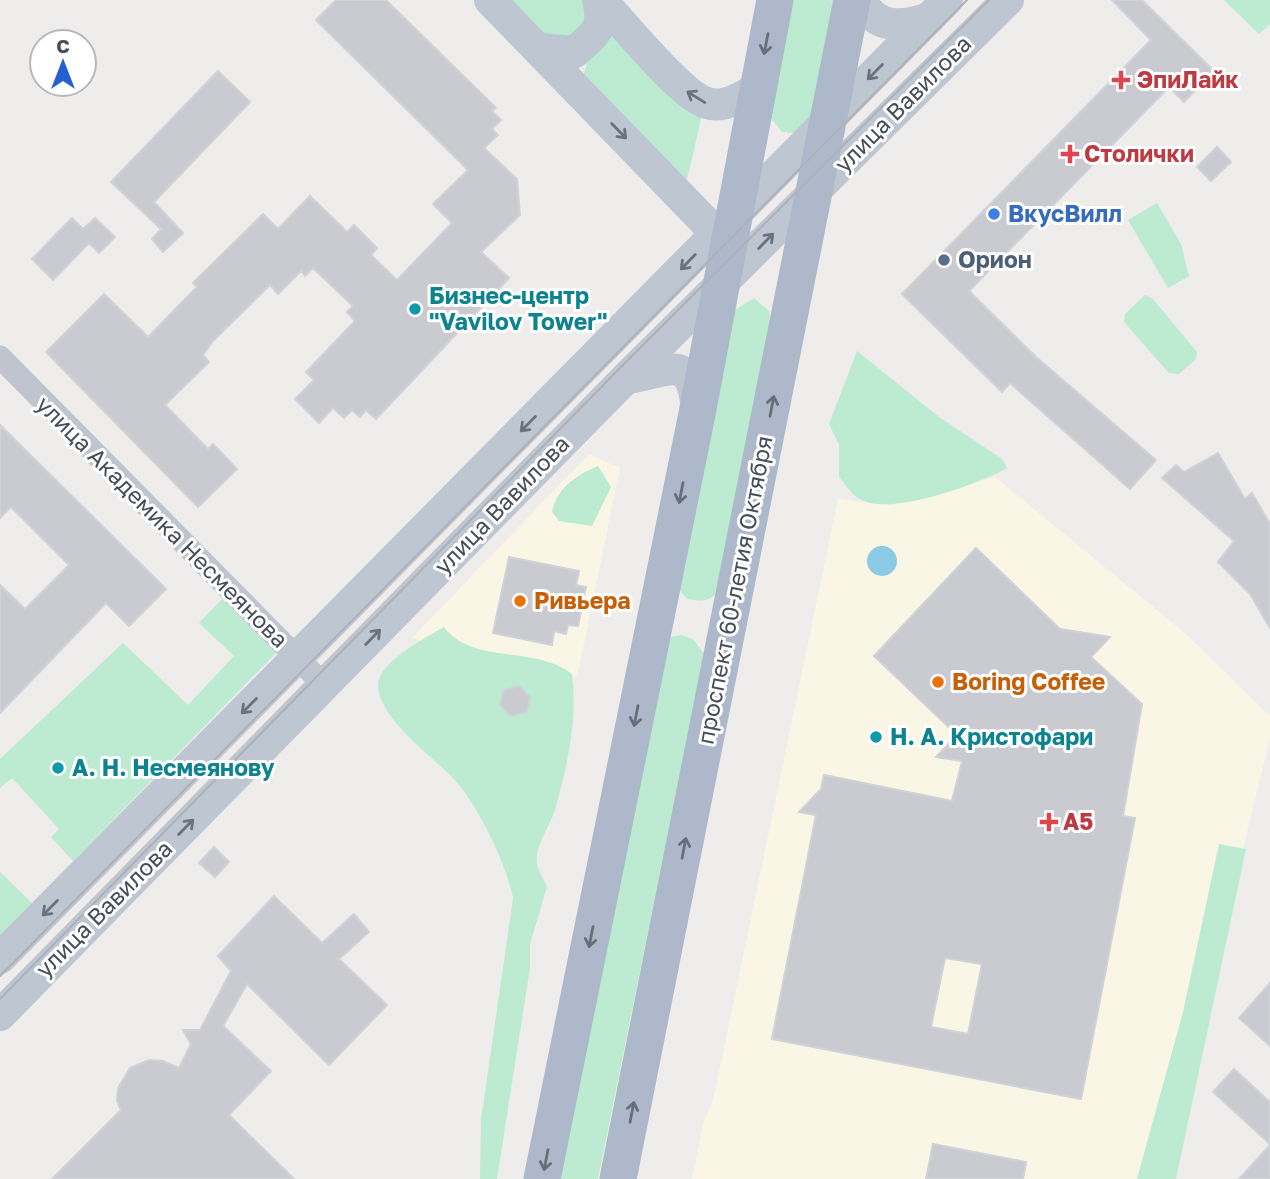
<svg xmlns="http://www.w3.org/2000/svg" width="1270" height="1179" font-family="'Golos Text',sans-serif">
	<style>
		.commercial { fill: #faf6e5 }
		.green { fill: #bcebd2 }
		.water { fill: #8ccbe5 }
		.building { fill: #cacbd1; stroke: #d0d2d8; stroke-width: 2; fill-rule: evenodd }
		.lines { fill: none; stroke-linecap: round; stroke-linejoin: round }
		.street { stroke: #bec5ce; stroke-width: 23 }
		.secondary { stroke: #bec6d2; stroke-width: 32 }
		.primary { stroke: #adb9ca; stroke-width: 37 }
		.tram { stroke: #afb1b6; stroke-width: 2 }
		.oneway { stroke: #656e7a }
		.oneway2 { stroke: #6a727d }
		.health-dot { fill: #e0444e; stroke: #fff; stroke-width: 2.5 }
		.shop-dot { fill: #3f7fe0; stroke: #fff; stroke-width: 2.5 }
		.service-dot { fill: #5c6f8a; stroke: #fff; stroke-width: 2.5 }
		.culture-dot { fill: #0f9aa8; stroke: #fff; stroke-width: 2.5 }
		.food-dot { fill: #e8710a; stroke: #fff; stroke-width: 2.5 }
		.labels { text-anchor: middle; stroke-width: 6; stroke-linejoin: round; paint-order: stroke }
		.health-label { font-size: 23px; font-weight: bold; fill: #be3a42; stroke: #fff; text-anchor: start }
		.street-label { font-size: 23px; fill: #464e58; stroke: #fff }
		.shop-label { font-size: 23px; font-weight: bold; fill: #366cbe; stroke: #fff; text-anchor: start }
		.service-label { font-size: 23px; font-weight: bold; fill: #4e5e75; stroke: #fff; text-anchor: start }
		.culture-label { font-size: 23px; font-weight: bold; fill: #0d838f; stroke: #fff; text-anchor: start }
		.food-label { font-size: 23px; font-weight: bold; fill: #c56008; stroke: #fff; text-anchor: start }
	</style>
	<rect width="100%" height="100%" fill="#efecec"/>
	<!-- commercial -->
	<g class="commercial">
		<path d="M589,454L620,468L577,678L412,638Z"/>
		<path d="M995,477L1185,633L1270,716V738L1204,1009L1157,1179H692L704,1120L713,1101L838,499L890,505Z"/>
	</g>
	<!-- green -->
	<g class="green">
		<path d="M499,0H591L597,19L567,48L543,43Z"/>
		<path d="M792,0H835L811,118L794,133L782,132L770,117Z"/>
		<path d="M1224,0H1270V24L1259,34Z"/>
		<path d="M613,33L702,114L687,180L583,78L588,58Z"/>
		<path d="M1157,203L1181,244L1189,276L1168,288L1128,220Z"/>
		<path d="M1145,295L1152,298L1197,352L1196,359L1179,374L1169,373L1124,322L1125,314Z"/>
		<path d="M754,298L769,311L773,331L722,587C712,601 704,602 687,599L677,587L727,331L735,310Z"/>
		<path d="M857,351L939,417L1002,459L1007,468C978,484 892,516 862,500C852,496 846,485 839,477V445L829,424Z"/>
		<path d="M598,466L611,487L592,526L559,521L552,512C556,488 577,475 598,466Z"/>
		<path d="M227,594L281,648L73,861L51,837L59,829L12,778L0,788V759L123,643L188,705L234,656L199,623Z"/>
		<path d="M444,627C472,665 535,645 572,674C578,718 567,767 555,810C550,825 539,840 537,855C535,867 542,876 547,886L530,944V968L497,1179H480L481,1120L513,898C507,864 477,804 454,779C434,758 378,718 378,685C378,663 426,637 444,627Z"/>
		<path d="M681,635L693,639L704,654L598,1179H552L667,638Z"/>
		<path d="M1219,844L1246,849L1176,1179H1137L1183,1012Z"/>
		<path d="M0,872L32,903L0,936Z"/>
	</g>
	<!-- water -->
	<circle class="water" cx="882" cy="561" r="15"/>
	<!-- building -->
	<g class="building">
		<path d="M336,0H386L496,108L492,111L501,120L492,129L498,135L484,148L517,179L520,215L481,252L509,278L376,419L366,410L360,417L352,410L344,418L333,408L319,423L295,399L314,380L306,372L355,321L347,312L353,306L313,268L305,276L301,271L278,294L270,285L213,341L203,355L209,362L165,405L208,449L213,444L237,469L198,507L46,352L104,294L148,337L197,287L193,283L263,214L278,229L310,196L347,232L354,225L377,248L371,255L397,280L452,223L433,204L468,170L316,20Z"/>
		<path d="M1112,0H1142L1214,71L1184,102L1169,87L969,291L1036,357L1156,460L1130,489L1010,383L1002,392L902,294L1151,40Z"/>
		<path d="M218,71L250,102L154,202L183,233L163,252L152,239L161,229L111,182Z"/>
		<path d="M1217,147L1231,162L1211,181L1197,167Z"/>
		<path d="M72,218L83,229L95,218L115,237L99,253L89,243L53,280L32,259Z"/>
		<path d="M0,425L166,589L129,626L106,603L0,713V585L25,609L69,565L11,507L0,518Z"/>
		<path d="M1218,453L1245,499L1252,493L1270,524V628L1250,594L1218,562L1234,541L1162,478L1176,465L1184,472Z"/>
		<path d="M976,548L1060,629L1110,637L1091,657L1142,704L1123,816L1135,818L1081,1099L772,1039L816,815L799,812L821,789L824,775L952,801L962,761L936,757L957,735L874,656ZM945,958L982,964L968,1034L931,1027Z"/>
		<path d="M509,557L579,571L576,585L586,587L578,626L568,625L566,634L554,631L552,645L493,633Z"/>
		<path d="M519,686L530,697L527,712L511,716L500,705L504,690Z"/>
		<path d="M214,847L229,862L215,877L199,863Z"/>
		<path d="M274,896L322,943L354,914L369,932L339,959L387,1005L329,1065L247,984L223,1026L271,1071L229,1115L294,1179H52L121,1110L117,1101L118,1088L130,1068L149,1060L163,1061L179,1068L191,1044L183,1030H200L231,971L218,956Z"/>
		<path d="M1270,983V1046L1239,1018Z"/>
		<path d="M1234,1069L1270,1102V1144L1213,1092Z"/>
		<path d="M933,1144L1026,1162L1023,1179H926Z"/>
		<path d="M1270,1145V1179H1239Z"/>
	</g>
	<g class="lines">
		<!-- street -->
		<path class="street" d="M0,357L325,686"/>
		<!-- secondary -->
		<g class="secondary">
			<path d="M490,0L716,233"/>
			<path d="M601,0C623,23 681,96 707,103C725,109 743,96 758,88"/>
			<path d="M861,0C875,29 902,28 929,18"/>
			<path d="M540,49L575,52C596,32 605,30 598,0"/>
			<path d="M628,378C669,372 693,350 697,413"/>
			<path d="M0,958L947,0"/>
			<path d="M0,1015L632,372L1008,0"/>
		</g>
		<!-- primary -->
		<g class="primary">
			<path d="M542,1179L697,414L775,0"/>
			<path d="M618,1179L852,0"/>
		</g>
		<!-- tram -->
		<g class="tram">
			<path d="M0,976L967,0"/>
			<path d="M0,999L624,364L989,0"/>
		</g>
	</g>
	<!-- one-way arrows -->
	<defs><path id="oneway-shaft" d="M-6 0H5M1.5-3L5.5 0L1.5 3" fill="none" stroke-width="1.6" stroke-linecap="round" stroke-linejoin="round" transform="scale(1.75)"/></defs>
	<g class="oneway">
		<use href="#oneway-shaft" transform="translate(766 44) rotate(101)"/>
		<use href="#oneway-shaft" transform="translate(772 406) rotate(-79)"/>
		<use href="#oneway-shaft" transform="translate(681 493) rotate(101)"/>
		<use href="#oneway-shaft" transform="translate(636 716) rotate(101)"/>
		<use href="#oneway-shaft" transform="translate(684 848) rotate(-79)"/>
		<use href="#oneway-shaft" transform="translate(591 937) rotate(101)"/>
		<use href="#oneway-shaft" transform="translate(632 1112) rotate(-79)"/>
		<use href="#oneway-shaft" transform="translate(546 1160) rotate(101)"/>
	</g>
	<g class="oneway2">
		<use href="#oneway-shaft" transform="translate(875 72) rotate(135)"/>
		<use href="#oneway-shaft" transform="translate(696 97) rotate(-148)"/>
		<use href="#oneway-shaft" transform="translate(619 131) rotate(46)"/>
		<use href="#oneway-shaft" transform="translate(766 241) rotate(-45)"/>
		<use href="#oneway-shaft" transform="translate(688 262) rotate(134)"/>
		<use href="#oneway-shaft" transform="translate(528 424) rotate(135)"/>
		<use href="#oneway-shaft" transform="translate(373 637) rotate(-46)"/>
		<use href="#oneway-shaft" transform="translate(249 706) rotate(135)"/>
		<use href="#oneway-shaft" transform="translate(186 827) rotate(-45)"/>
		<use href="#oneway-shaft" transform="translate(50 908) rotate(135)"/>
	</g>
	<!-- markers -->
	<g class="health-dot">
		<path d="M1117.5 69.5h7v7h7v7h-7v7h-7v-7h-7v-7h7z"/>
		<path d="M1066.5 143.5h7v7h7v7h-7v7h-7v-7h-7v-7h7z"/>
		<path d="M1045.5 811.5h7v7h7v7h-7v7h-7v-7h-7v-7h7z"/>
	</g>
	<circle class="shop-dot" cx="994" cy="214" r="7"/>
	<circle class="service-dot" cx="944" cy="260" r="7"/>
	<g class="culture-dot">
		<circle cx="415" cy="309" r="7"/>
		<circle cx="876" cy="737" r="7"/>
		<circle cx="58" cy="768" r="7"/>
	</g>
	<g class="food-dot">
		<circle cx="520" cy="601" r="7"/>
		<circle cx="938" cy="682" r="7"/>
	</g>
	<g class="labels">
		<!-- health labels -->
		<g class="health-label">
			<text x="1137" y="88">ЭпиЛайк</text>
			<text x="1084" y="162">Столички</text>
			<text x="1063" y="830">А5</text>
		</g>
		<!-- street labels -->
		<g class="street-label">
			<text transform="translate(903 104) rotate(-45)" y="8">улица Вавилова</text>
			<text transform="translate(502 505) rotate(-46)" y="8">улица Вавилова</text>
			<text transform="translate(162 522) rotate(45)" y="8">улица Академика Несмеянова</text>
			<text transform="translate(735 590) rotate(-79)" y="8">проспект 60-летия Октября</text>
			<text transform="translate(104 909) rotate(-45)" y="8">улица Вавилова</text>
		</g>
		<!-- shop labels -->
		<g class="shop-label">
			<text x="1008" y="222">ВкусВилл</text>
		</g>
		<!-- service labels -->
		<g class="service-label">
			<text x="958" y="268">Орион</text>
		</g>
		<!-- culture labels -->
		<g class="culture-label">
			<text x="429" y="304">Бизнес-центр<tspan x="429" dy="26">"Vavilov Tower"</tspan></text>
			<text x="890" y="745">Н. А. Кристофари</text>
			<text x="72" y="776">А. Н. Несмеянову</text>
		</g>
		<!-- food labels -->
		<g class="food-label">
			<text x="534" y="609">Ривьера</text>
			<text x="952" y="690">Boring Coffee</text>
		</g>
	</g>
	<!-- north arrow -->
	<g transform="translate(63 63)"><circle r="33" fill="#ffffff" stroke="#b5b8bc" stroke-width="2"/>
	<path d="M0-5L12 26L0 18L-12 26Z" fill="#2460d1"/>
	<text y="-10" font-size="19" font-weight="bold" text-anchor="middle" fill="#464e58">С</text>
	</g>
</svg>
